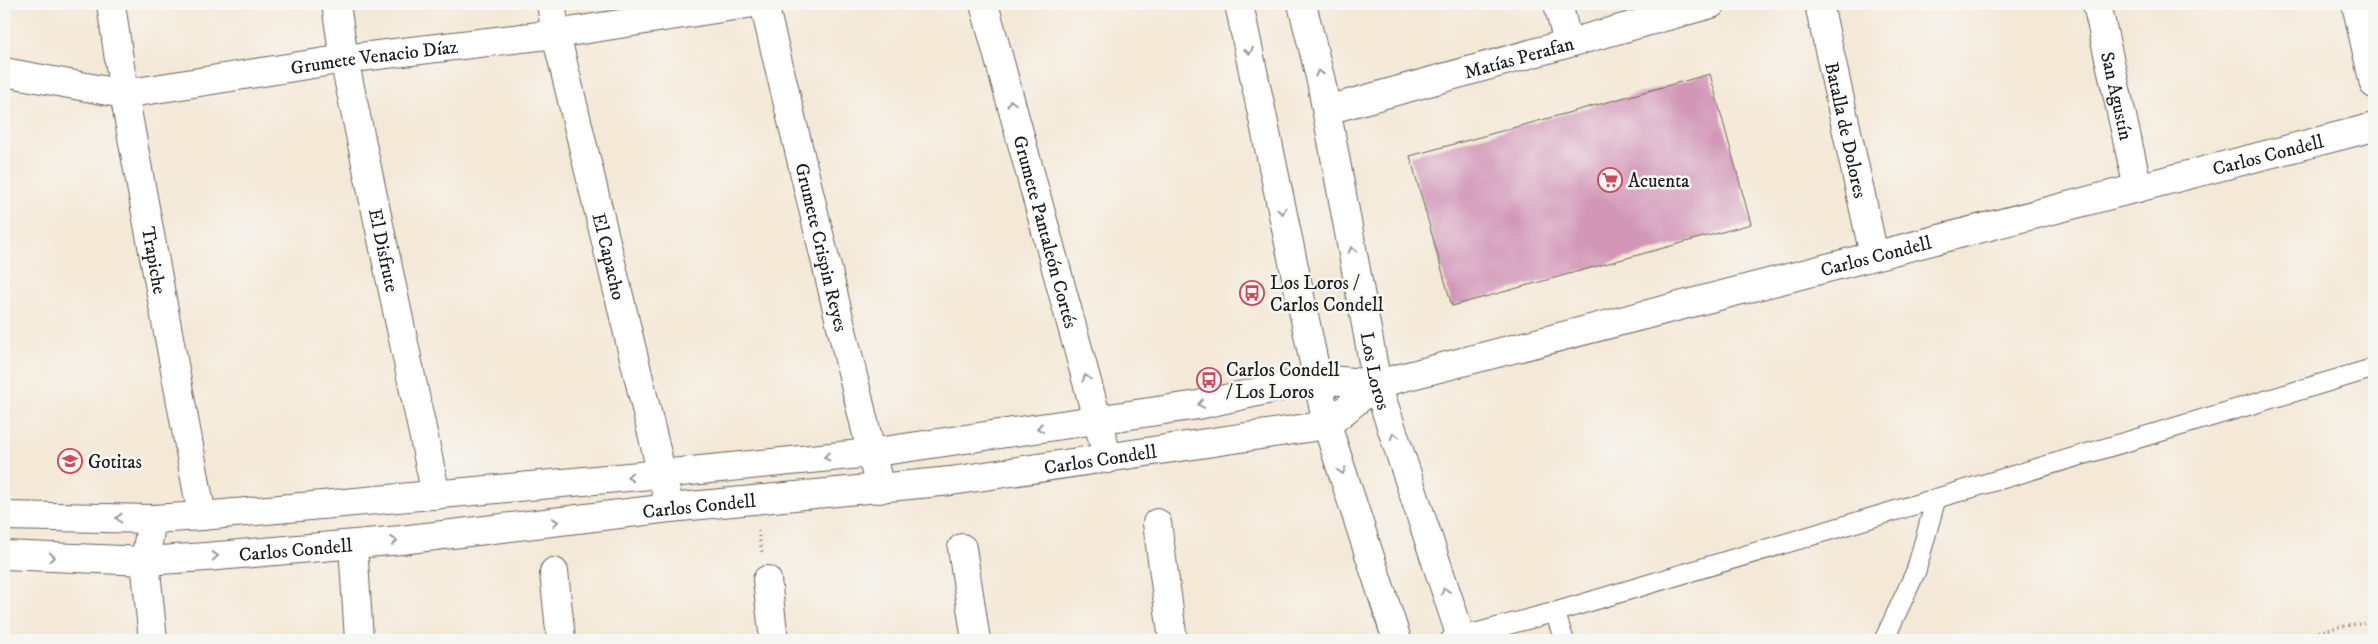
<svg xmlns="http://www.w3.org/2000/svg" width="2378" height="644" font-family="'IM FELL DW Pica',serif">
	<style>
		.building { fill: #d296b7 }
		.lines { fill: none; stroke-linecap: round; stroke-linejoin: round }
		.lane-casing { stroke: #68635d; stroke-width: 21 }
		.street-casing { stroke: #68635d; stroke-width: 30 }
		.secondary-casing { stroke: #68635d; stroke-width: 30 }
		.path { stroke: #68635d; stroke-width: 3; stroke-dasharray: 1 4; stroke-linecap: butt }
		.lane { stroke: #fff; stroke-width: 19 }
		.street { stroke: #fff; stroke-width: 28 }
		.secondary { stroke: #fff; stroke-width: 28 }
		.oneway { stroke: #999 }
		.labels { text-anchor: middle; stroke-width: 5; stroke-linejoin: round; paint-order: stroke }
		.street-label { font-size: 19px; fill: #1c1c1c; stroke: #f6f6f2 }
		.poi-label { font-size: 19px; fill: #1c1c1c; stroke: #f6f6f2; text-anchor: start }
	</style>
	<rect width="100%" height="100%" fill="#f6f6f2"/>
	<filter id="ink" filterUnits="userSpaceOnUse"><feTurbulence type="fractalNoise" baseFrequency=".02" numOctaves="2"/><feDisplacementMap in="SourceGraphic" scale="10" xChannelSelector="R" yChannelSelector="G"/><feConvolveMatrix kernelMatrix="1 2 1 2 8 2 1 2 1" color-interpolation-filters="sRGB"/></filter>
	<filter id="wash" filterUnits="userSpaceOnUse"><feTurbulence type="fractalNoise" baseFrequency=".0096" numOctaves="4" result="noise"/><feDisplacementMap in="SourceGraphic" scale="20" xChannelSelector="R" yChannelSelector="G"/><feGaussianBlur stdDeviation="1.12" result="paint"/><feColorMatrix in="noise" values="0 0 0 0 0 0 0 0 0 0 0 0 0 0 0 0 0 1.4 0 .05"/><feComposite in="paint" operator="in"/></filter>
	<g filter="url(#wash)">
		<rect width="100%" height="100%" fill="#f4e8d6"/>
		<g id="blocks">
			<!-- building -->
			<path class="building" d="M1710,74L1751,224L1452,306L1410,156Z"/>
		</g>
	</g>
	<g filter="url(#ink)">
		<use href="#blocks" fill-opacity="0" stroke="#68635d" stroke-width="1"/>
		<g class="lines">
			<defs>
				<g id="lane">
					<path d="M1555,612L1564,640"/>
					<path d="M1450,640L1555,612L2374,368"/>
					<path d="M1884,640L1916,571L1936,499"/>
				</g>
				<g id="street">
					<path id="s1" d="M111,4L124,94L202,516"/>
					<path id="s2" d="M336,4L344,59L436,495"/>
					<path id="s3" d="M551,4L556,34L670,508"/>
					<path id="s4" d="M764,4L880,489"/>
					<path id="s5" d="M984,4L1108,459"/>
					<path d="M1558,4L1568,43"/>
					<path id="s6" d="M1819,4L1874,255"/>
					<path id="s7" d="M2097,4L2138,188"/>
					<path d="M2356,4L2374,84"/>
					<path id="s8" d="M4,72L124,94L344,59L556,34L747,4"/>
					<path id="s9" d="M1327,110L1711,4"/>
					<path id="s10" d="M1377,384L2374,127"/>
					<path d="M152,519L145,561L153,640"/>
					<path d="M1157,523L1173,640"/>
					<path d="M353,545L359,640"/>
					<path d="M962,548L976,640"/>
					<path d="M554,572L561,640"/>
					<path d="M767,580L774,640"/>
				</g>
				<g id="secondary">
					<path d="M1239,4L1327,425L1397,640"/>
					<path id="s11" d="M1302,4L1321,81L1377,384L1462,640"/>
					<path d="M4,516L152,519L202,516L661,474L870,453L1198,405L1317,379L1377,384"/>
					<path id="s12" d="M4,555L145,561L206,557L401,540L670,508L951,481L1327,425L1377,384"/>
				</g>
			</defs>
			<!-- lane casing -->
			<use href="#lane" class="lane-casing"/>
			<!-- street casing -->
			<use href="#street" class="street-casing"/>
			<!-- secondary casing -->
			<use href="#secondary" class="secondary-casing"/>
			<!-- path -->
			<g class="path">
				<path d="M758,531L762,552"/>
				<path d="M2285,640L2338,627L2374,622"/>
			</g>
			<!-- lane -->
			<use href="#lane" class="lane"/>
			<!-- street -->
			<use href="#street" class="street"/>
			<!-- secondary -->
			<use href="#secondary" class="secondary"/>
		</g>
		<!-- one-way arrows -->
		<defs><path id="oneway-chevron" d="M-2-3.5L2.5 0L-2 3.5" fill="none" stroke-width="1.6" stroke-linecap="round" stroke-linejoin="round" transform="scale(1.25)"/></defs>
		<g class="oneway">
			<use href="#oneway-chevron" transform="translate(1249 51) rotate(78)"/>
			<use href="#oneway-chevron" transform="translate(1319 73) rotate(-104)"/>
			<use href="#oneway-chevron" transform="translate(1011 103) rotate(-105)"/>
			<use href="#oneway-chevron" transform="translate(1282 211) rotate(78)"/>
			<use href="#oneway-chevron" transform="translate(1352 250) rotate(-100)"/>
			<use href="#oneway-chevron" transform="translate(1086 378) rotate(-105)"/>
			<use href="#oneway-chevron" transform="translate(1201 404) rotate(169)"/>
			<use href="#oneway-chevron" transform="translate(1040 428) rotate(172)"/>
			<use href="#oneway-chevron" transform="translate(1394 436) rotate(-108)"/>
			<use href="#oneway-chevron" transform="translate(827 457) rotate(174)"/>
			<use href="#oneway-chevron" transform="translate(1342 471) rotate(72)"/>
			<use href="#oneway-chevron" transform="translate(630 477) rotate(175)"/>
			<use href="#oneway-chevron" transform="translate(119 518) rotate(-179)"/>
			<use href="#oneway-chevron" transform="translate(555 522) rotate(-7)"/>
			<use href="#oneway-chevron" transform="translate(394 541) rotate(-6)"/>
			<use href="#oneway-chevron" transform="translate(215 556) rotate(-5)"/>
			<use href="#oneway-chevron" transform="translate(52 557) rotate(3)"/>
			<use href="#oneway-chevron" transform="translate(1445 591) rotate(-108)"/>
		</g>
	</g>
	<!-- icons -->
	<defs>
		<symbol id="supermarket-ring" viewBox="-11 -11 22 22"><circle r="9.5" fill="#f6f6f2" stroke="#d1495b" stroke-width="1.5"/><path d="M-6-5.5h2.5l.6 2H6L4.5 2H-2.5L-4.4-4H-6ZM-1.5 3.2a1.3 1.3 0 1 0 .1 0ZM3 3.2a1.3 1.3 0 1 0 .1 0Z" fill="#d1495b"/></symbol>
		<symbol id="bus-ring" viewBox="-11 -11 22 22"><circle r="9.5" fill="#f6f6f2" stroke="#d1495b" stroke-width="1.5"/><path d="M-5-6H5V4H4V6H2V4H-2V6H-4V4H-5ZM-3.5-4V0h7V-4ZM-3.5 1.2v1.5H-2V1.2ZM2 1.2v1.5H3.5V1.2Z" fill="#d1495b"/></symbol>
		<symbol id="school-ring" viewBox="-11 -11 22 22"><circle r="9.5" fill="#f6f6f2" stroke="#d1495b" stroke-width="1.5"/><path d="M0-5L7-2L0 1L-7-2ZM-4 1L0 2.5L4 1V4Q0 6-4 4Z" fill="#d1495b"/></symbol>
	</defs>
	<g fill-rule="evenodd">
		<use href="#supermarket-ring" x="1596" y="166" width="28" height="28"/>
		<use href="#bus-ring" x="1238" y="279" width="28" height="28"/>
		<use href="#bus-ring" x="1195" y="366" width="28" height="28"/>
		<use href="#school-ring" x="56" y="447" width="28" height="28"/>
	</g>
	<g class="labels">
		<!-- street labels -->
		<g class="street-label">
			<text dy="7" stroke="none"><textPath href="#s8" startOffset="375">Grumete Venacio Díaz</textPath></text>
			<text dy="7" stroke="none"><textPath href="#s9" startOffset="199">Matías Perafan</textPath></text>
			<text dy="7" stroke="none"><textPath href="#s7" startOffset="94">San Agustín</textPath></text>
			<text dy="7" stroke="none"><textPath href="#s6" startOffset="129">Batalla de Dolores</textPath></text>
			<text dy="7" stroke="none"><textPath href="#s10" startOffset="920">Carlos Condell</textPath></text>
			<text dy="7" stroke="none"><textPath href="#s5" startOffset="236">Grumete Pantaleón Cortés</textPath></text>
			<text dy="7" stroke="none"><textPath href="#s4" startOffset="250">Grumete Crispin Reyes</textPath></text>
			<text dy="7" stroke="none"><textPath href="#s2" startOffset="251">El Disfrute</textPath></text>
			<text dy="7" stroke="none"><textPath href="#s10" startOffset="515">Carlos Condell</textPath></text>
			<text dy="7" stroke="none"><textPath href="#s3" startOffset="259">El Capacho</textPath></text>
			<text dy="7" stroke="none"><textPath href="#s1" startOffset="260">Trapiche</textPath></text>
			<text dy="7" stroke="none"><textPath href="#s11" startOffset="374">Los Loros</textPath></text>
			<text dy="7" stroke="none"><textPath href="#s12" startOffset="1102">Carlos Condell</textPath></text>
			<text dy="7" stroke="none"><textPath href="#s12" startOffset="698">Carlos Condell</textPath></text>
			<text dy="7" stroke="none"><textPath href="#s12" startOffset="292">Carlos Condell</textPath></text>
		</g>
		<!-- poi labels -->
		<g class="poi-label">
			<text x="1628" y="187">Acuenta</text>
			<text x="1270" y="289">Los Loros /<tspan x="1270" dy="22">Carlos Condell</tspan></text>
			<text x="1226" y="376">Carlos Condell<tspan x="1226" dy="22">/ Los Loros</tspan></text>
			<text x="88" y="468">Gotitas</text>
		</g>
	</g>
	<!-- margin -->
	<rect width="2378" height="644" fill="none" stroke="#f6f6f2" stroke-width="20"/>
</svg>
